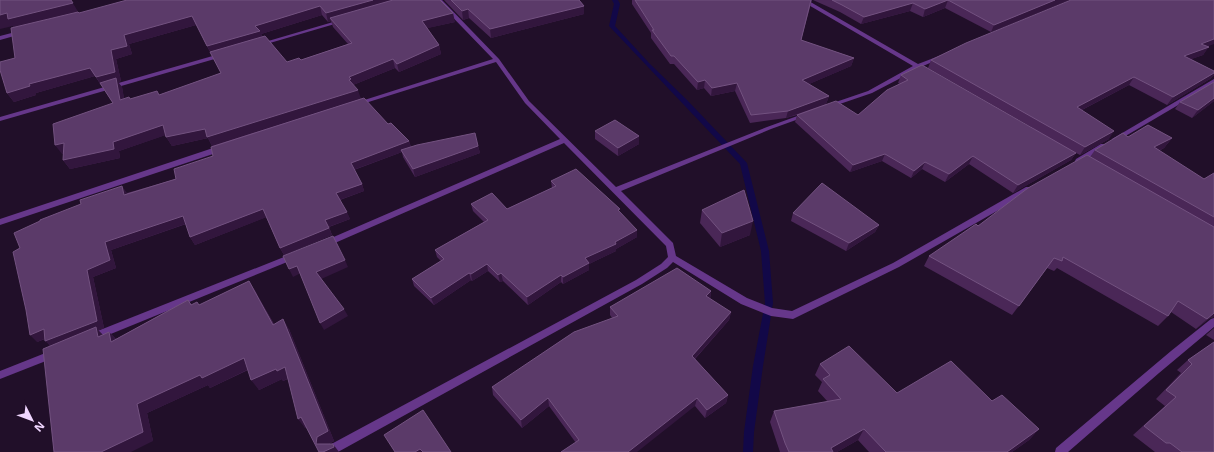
<svg xmlns="http://www.w3.org/2000/svg" width="1214" height="452" font-family="'Noto Sans',sans-serif">
	<style>
		.lines { fill: none; stroke-linecap: round; stroke-linejoin: round }
		.stream { fill: #120848; fill-rule: evenodd }
		.minor { fill: #66378a; fill-rule: evenodd }
		.wall { fill: #4a2757; fill-rule: evenodd }
		.shaded-wall { fill: #32163d }
		.building { fill: #5b3a69; stroke: #735280 }
	</style>
	<rect width="100%" height="100%" fill="#210f29"/>
	<g class="lines">
		<!-- stream -->
		<path class="stream" d="M612,0H618L620,4L615,26L649,63L687,100L747,163L769,251L773,303L763,366L754,432L753,452H743L744,432L753,366L765,303L761,251L740,164L610,27L609,26L614,4Z"/>
		<!-- minor -->
		<g class="minor">
			<path d="M436,0H442L499,59L529,101L616,187L767,127L803,114H807V116L771,129L621,191L673,243L676,256L747,298L772,308L792,311L893,263L1026,187H1032L1033,189L1032,191L899,267L793,319L771,316L741,304L673,262L667,268L642,284L338,452H323L324,448L636,280L661,264L668,257L666,246L564,143L328,246H322L321,244L322,242L560,139L525,103L496,62L359,105H355V103L493,59Z"/>
			<path d="M800,0H807L918,64L939,56L941,55L944,57L923,66L924,68L923,69H918L872,93L831,107H827V105L868,91L913,66Z"/>
			<path d="M340,20L345,21L263,45L261,46L258,44Z"/>
			<path d="M23,30L26,32L25,33L0,40V36Z"/>
			<path d="M223,53L225,54V56L0,121V117Z"/>
			<path d="M1214,79V84L1117,141H1115L1112,139Z"/>
			<path d="M1101,144H1105L1107,146L1082,163H1076L1075,161L1076,159Z"/>
			<path d="M219,146H222L226,148L225,150L0,225V219Z"/>
			<path d="M294,253L297,254L298,256L297,258L96,340L93,341L90,340L88,337L90,334Z"/>
			<path d="M1214,318V327L1159,373L1068,452H1055L1056,448L1171,351L1211,319Z"/>
			<path d="M53,350L56,351L58,354L56,357L0,379V371Z"/>
		</g>
	</g>
	<!-- wall -->
	<g class="wall">
		<path d="M0,0L79,13L440,0L455,22L427,28L439,45L441,54L399,72L395,68L353,85L361,99L388,124L409,141L411,147L478,146L480,153L415,177L403,157L402,152L354,170L362,184L364,191L340,200L350,219L329,227L332,235L284,255L280,248L266,217L195,245L190,237L186,224L111,250L116,268L93,277L104,328L98,330L103,335L109,332L116,339L188,300L192,305H200L249,281L274,324L289,329L334,441L329,444L339,452L306,427L305,428L288,379L283,381L282,379L259,390L248,370L210,388L208,385L147,413L153,441L50,346L45,339L37,342L127,193L176,179L213,156L212,146L208,138L172,146L165,135L119,151L120,158L70,169L63,160L64,154H62L113,103L95,76L36,93V95L14,102L7,93L15,58L14,28ZM322,15L328,22L331,21L333,27L348,44L301,60L287,62L263,37L261,34ZM196,25L221,73L159,95L130,99H124L122,87L118,82L121,81L116,59L132,54L129,44Z"/>
		<path d="M444,0H579L584,6V14L491,38L469,18L463,20Z"/>
		<path d="M632,0H812L801,40L854,58L851,66L809,84L829,96L826,104L858,115L900,84L898,83L901,75L1033,128L928,68L931,60L1208,47L1203,55L1191,59L1214,71V75L1210,79L1167,105L1129,85L1082,110L1109,139L1080,155L1076,153L1071,160L1013,193L969,164L945,182L922,169L911,178L882,161L850,172L795,122L797,115L786,118L750,123L735,91L711,96L704,88L697,90L674,64H670L651,38V33L632,4Z"/>
		<path d="M813,0H1069L991,32L945,8L923,17L910,11L861,24L840,12Z"/>
		<path d="M1214,101L1192,118L1175,109L1180,102Z"/>
		<path d="M595,131L639,144L618,156L595,139Z"/>
		<path d="M1128,137L1172,138L1164,148L1159,151L1204,179L1214,173V317L1210,318L1196,329L1171,312L1168,316L1158,326L1057,268L1054,271L1047,268L1012,315L924,266L929,256L1090,157L1095,150Z"/>
		<path d="M551,181L620,213L637,230V237L616,249V251L589,264V270L563,284L561,282L528,305L503,281L500,282L488,271L472,281L471,280L434,305L414,286L412,279L441,261L437,257L435,250L484,222L473,211L471,204L507,209L552,188Z"/>
		<path d="M702,210L750,235L720,247L700,223Z"/>
		<path d="M793,213L879,225L875,232L846,251L791,221Z"/>
		<path d="M711,291L710,299L731,312L729,320L695,359L728,395L726,403L705,418L695,406L576,443L549,406L522,428L493,395L492,387L612,318L610,315V307Z"/>
		<path d="M1214,328V340L1206,335Z"/>
		<path d="M1214,342V452H1155L1133,435L1165,406L1156,399L1181,373L1177,370L1188,360Z"/>
		<path d="M820,364L897,393L992,401L1039,429L1029,440L1012,452H869L858,440L837,452H780L770,422L774,411L828,402L818,391L822,382L815,375Z"/>
	</g>
	<!-- shaded-wall -->
	<g class="shaded-wall">
		<path d="M71,0L80,15L16,30L13,26L0,29V15Z"/>
		<path d="M373,0H405L330,18L331,21L328,22L326,13Z"/>
		<path d="M948,0L945,8L923,17L925,9Z"/>
		<path d="M1055,0H1069L991,32L994,25Z"/>
		<path d="M913,3L910,11L861,24L864,17Z"/>
		<path d="M320,6L322,15L261,34L264,40L212,55L207,46L255,26Z"/>
		<path d="M584,6V14L491,38L490,29Z"/>
		<path d="M468,9L469,18L463,20L462,11Z"/>
		<path d="M453,13L455,22L424,29L422,21Z"/>
		<path d="M192,16L196,25L129,44L132,54L116,59L121,81L118,82L122,87L126,109L102,86L96,77L111,50L124,35Z"/>
		<path d="M1214,39V44L1196,51L1201,44Z"/>
		<path d="M439,45L441,54L399,72L397,64Z"/>
		<path d="M1209,47L1203,55L1178,64L1184,56Z"/>
		<path d="M854,58L851,66L800,88L802,80Z"/>
		<path d="M393,59L395,68L353,85L349,80V77Z"/>
		<path d="M90,68L95,76L36,93V95L14,102L7,93L29,84Z"/>
		<path d="M1214,73V75L1210,79L1167,105L1173,97Z"/>
		<path d="M1134,77L1129,85L1072,115L1077,107Z"/>
		<path d="M705,80L704,88L697,90L698,82Z"/>
		<path d="M737,83L735,91L711,96L712,88Z"/>
		<path d="M358,90L361,99L212,146L208,138L172,146L166,137Z"/>
		<path d="M829,96L826,104L786,118L788,111Z"/>
		<path d="M1214,98V101L1192,118L1198,110Z"/>
		<path d="M163,125L169,134L119,151L120,158L70,169L63,160Z"/>
		<path d="M1114,131L1109,139L1080,155L1085,147Z"/>
		<path d="M639,136V144L618,156V148Z"/>
		<path d="M1172,138L1164,148L1146,157L1154,147Z"/>
		<path d="M409,141L411,148L401,150L402,152L353,170L351,163Z"/>
		<path d="M64,143L71,152L62,154L55,145Z"/>
		<path d="M478,146L480,153L415,177L413,169Z"/>
		<path d="M1076,153L1071,160L1013,193L1018,185Z"/>
		<path d="M885,154L882,161L850,172L853,165Z"/>
		<path d="M973,156L969,164L945,182L949,174Z"/>
		<path d="M925,162L922,169L911,178L914,171Z"/>
		<path d="M362,184L364,191L339,200L336,193Z"/>
		<path d="M122,186L127,193L124,195Z"/>
		<path d="M263,209L267,217L195,245L190,237Z"/>
		<path d="M347,212L350,219L328,227L325,220Z"/>
		<path d="M183,216L188,223L111,250L116,268L93,277L104,328L98,330L106,338L98,337L53,348L45,341L87,270L105,242Z"/>
		<path d="M753,221L750,235L720,247L722,233Z"/>
		<path d="M879,225L875,232L846,251L849,243Z"/>
		<path d="M329,228L332,235L284,255L280,248Z"/>
		<path d="M637,230V237L616,249V251L589,264V270L563,284V277L585,258Z"/>
		<path d="M345,260L348,267L319,280L316,272Z"/>
		<path d="M487,264L488,271L472,281L471,274Z"/>
		<path d="M297,266L301,273L293,277L289,269Z"/>
		<path d="M469,273L471,280L434,305L431,298Z"/>
		<path d="M501,273L503,281L500,282L498,275Z"/>
		<path d="M561,275V282L528,305L527,297Z"/>
		<path d="M249,281L256,292L279,335L273,325Z"/>
		<path d="M711,291L710,300L706,296Z"/>
		<path d="M344,309L348,316L324,330L320,323Z"/>
		<path d="M731,312L729,320L690,364L692,356Z"/>
		<path d="M1214,313V317L1210,318L1196,329Z"/>
		<path d="M283,319L289,329L334,441L323,447L316,444Z"/>
		<path d="M44,329L51,336L37,342L30,335Z"/>
		<path d="M109,332L119,343L111,342Z"/>
		<path d="M244,358L251,368L210,388L208,385L147,413L153,441L131,452H101L137,404L200,375Z"/>
		<path d="M285,367L291,377L283,381L282,379L259,390L251,380L276,369Z"/>
		<path d="M728,395L726,403L705,418L707,410Z"/>
		<path d="M548,398L549,406L522,428L521,420Z"/>
		<path d="M697,398L695,406L637,452H628Z"/>
		<path d="M301,417L307,427L305,428L298,419Z"/>
		<path d="M864,429L858,440L837,452H829L831,448Z"/>
		<path d="M1039,429L1029,440L1012,452H1007Z"/>
		<path d="M333,444L339,452H323Z"/>
		<path d="M420,449L422,452H415Z"/>
	</g>
	<!-- building -->
	<g class="building">
		<path d="M0,0H71L73,3L8,19L7,13L0,15Z"/>
		<path d="M127,0H373L326,13L320,6L255,26L260,31L207,46L192,16L124,35L127,46L111,50L115,72L96,77L90,68L29,84L30,86L7,93L0,70V62L15,58L11,28L78,12L79,13Z"/>
		<path d="M393,0H440L453,13L422,21L439,45L397,64L393,59L349,77L351,79L349,80L358,90L207,137L205,129L166,137L163,125L113,142L114,149L63,160L64,143L55,145L53,124L113,103L100,83L116,78L120,100L129,97L130,99L157,91L159,95L221,73L210,52L265,36L287,62L299,58L301,60L352,43L330,18Z"/>
		<path d="M451,0H579L584,6L490,29L468,9L462,11Z"/>
		<path d="M635,0H811L801,40L854,58L802,80L829,96L788,111L751,115L737,83L712,88L705,80L698,82L674,56H671L652,30H654Z"/>
		<path d="M832,0H1055L994,25L948,0L925,9L913,3L864,17L842,5Z"/>
		<path d="M1071,0H1214V39L1201,44L1209,47L1184,56L1214,71V73L1173,97L1134,77L1077,107L1114,131L1085,147L931,60L966,43Z"/>
		<path d="M922,65L1076,153L1018,185L973,156L949,174L925,162L914,171L885,154L853,165L797,115L836,101L858,115L887,90L908,80L901,75Z"/>
		<path d="M1214,82V98L1198,110L1180,102Z"/>
		<path d="M364,98L388,124L391,123L409,141L351,163L362,184L336,193L347,212L325,220L329,228L280,248L263,209L190,237L183,216L105,242L110,260L87,270L97,321L45,341L44,329L30,335L26,310L13,252L20,248L14,233L40,221V220L81,204L80,200L122,186L124,195L176,179L174,169L213,156L211,147Z"/>
		<path d="M615,120L639,136L618,148L595,131Z"/>
		<path d="M1148,125L1172,138L1154,147L1204,179L1214,173V217L1095,150L1123,133L1128,137Z"/>
		<path d="M475,133L478,146L413,169L401,150L417,145Z"/>
		<path d="M1087,155L1214,227V313L1207,319L1178,301L1168,316L1063,257L1062,261L1054,258L1019,306L929,256L976,224L978,226L1028,188Z"/>
		<path d="M576,169L620,209L618,210L637,230L615,242L616,244L585,258L589,263L563,277L561,275L527,297L501,273L498,275L487,264L471,274L469,273L431,298L412,279L444,259L435,250L488,220L471,204L492,193L507,209L556,186L551,181Z"/>
		<path d="M822,183L879,225L849,243L793,213Z"/>
		<path d="M744,190L753,221L722,233L702,210Z"/>
		<path d="M333,236L345,260L316,272L344,309L320,323L297,266L289,269L283,256Z"/>
		<path d="M677,268L711,291L706,296L731,312L692,356L728,395L707,410L697,398L628,452H561L579,440L548,398L521,420L492,387L574,332L618,316L610,307Z"/>
		<path d="M249,281L273,325L283,319L328,431L317,437L316,444H333L334,447L323,452H319L301,417L298,419L285,367L277,371L276,369L251,380L244,358L202,378L200,375L137,404L143,432L101,452H54L43,349L96,327L98,337L109,332L111,342L188,300L191,305L197,302L199,305Z"/>
		<path d="M1214,342V452H1182L1170,443H1166L1144,426L1176,397L1166,390L1192,364L1188,360Z"/>
		<path d="M849,346L897,393L951,361L992,401L1002,395L1039,429L1007,452H886L864,429L831,448L833,452H789L785,443L774,411L841,399L823,379L830,375L820,364Z"/>
		<path d="M423,410L451,452H423L420,449L415,452H395L384,435Z"/>
	</g>
	<!-- north arrow -->
	<g transform="translate(32 420) rotate(132)" stroke="#210f29" stroke-width="3" paint-order="stroke">
	<path d="M0-3L7 15L0 10L-7 15Z" fill="#f0d6ff"/>
	<text y="-6" font-size="11" font-weight="bold" text-anchor="middle" fill="#f0d6ff">N</text>
	</g>
</svg>
